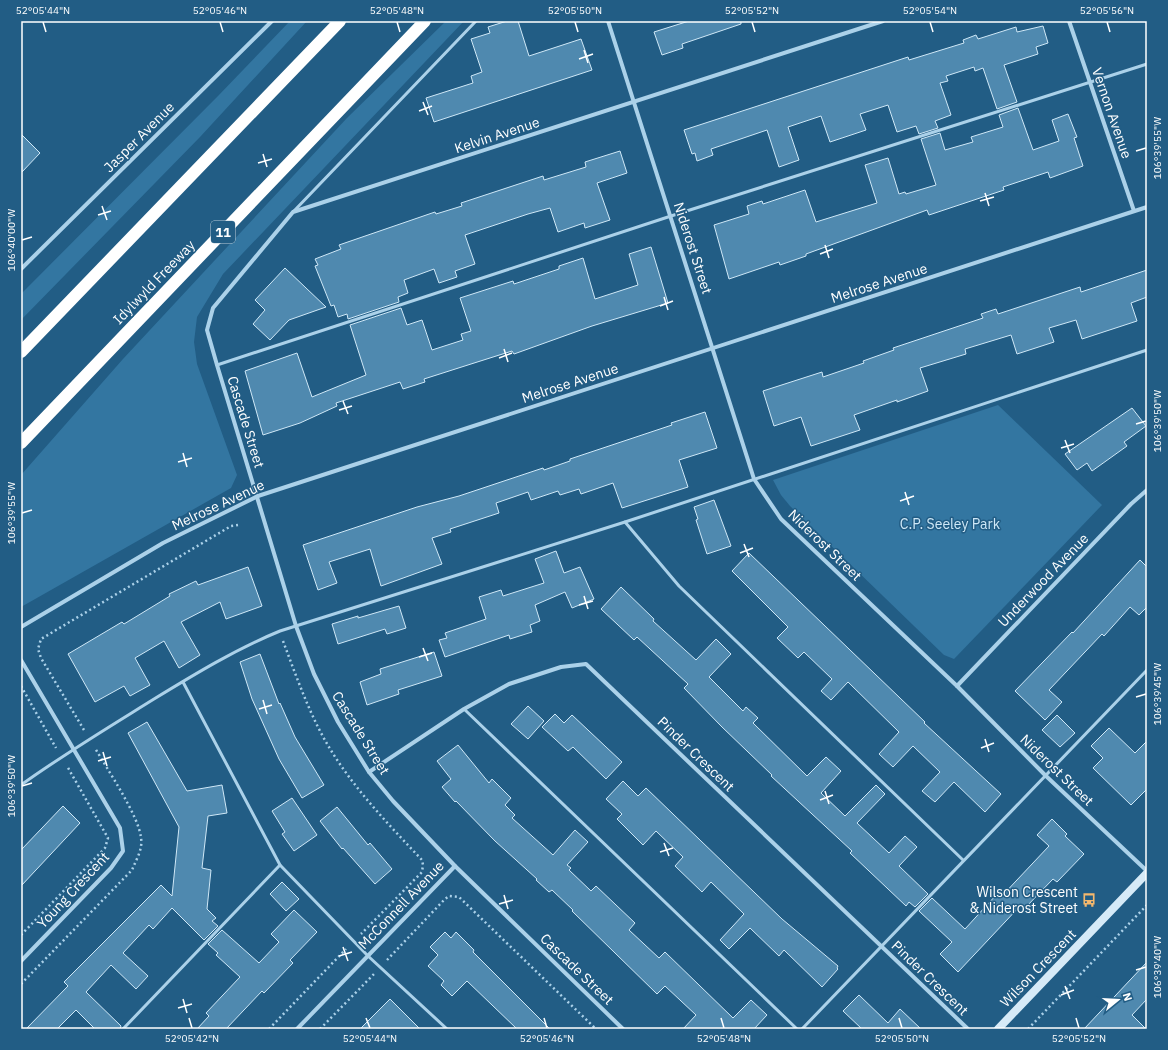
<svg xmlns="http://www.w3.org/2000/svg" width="1168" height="1050" font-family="'IBM Plex Sans',sans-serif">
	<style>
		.green { fill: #3376a1 }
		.building { fill: #4f89af; stroke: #cfe8f7 }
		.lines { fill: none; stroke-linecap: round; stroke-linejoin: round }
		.path { stroke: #abd1e9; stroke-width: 2.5; stroke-dasharray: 2 3; stroke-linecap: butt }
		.lane { stroke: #abd1e9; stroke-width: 3 }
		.street { stroke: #abd1e9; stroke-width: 4 }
		.secondary { stroke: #d6eaf7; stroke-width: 8 }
		.highway { stroke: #fff; stroke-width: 12 }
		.ticks { fill: none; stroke: #fff; stroke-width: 1.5 }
		.labels { text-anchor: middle; stroke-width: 3; stroke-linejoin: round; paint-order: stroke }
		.shield { fill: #225d85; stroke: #bdceda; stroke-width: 1 }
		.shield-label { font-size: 13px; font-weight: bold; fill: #fff }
		.street-label { font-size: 14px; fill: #fff; stroke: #225d85 }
		.park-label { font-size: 14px; fill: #cfe8f7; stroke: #225d85 }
		.poi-label { font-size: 14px; fill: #fff; stroke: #225d85; text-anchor: end }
		.neatline { fill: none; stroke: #fff; stroke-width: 1.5 }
		.ticks-label { font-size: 10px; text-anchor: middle; fill: #fff }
	</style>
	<rect width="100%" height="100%" fill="#225d85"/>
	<!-- green -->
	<g class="green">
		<path d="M290,21H307L200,137L21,320V294L218,96Z"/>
		<path d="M446,21H464L223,274L197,317L194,342L197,364L237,475L231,488L21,607V475L123,359L347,118Z"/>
		<path d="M998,405L1102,505L954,659L944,655L790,506L781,495L773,480Z"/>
	</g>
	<!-- building -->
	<g class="building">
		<path d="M507,21H518L529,56L581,39L592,70L434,122L426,98L473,83L471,76L482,72L471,39L490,33L488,27Z"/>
		<path d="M689,21H741V24L682,44L683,48L662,55L654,32Z"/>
		<path d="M1043,26L1048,43L1036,47L1038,54L1004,65L1017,102L997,109L983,68L975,71L974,67L946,76L948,81L940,83L951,115L935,121L938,128L919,134L916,126L897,132L888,105L860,114L866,130L830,142L821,116L788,127L799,160L779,167L767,130L711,149L713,155L697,161L695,153L692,154L684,130L908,57L909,60L964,43L963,40L976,35L978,39L1016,27L1017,32Z"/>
		<path d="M1018,108L1033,150L1059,141L1052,120L1068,114L1077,137L1074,138L1083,166L1050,178L1048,172L1003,187L1004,190L929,215L927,210L806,254V256L780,265L779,262L729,279L714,225L749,214L747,206L762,201L763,204L805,190L816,222L877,203L865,165L888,158L899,194L905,192L906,194L936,185L921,139L940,133L945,150L973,142L971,137L1003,127L999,115Z"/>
		<path d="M21,134L40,153L21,173Z"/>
		<path d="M620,151L627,173L597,183L610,220L585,228L584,223L558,232L550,208L528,214L465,235L475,264L455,271L457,277L439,283L434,269L404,280L408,293L398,297L399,302L348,319L347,314L338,317L334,305L331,306L315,266L318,265L315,259L341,249L339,245L435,212L436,214L462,206L461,203L543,176L544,180L586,167L585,162Z"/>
		<path d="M651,247L668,303L592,326L514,354L512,351L471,364L424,379L425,382L403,389L400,382L336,403L337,406L300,423L263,435L245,371L297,353L312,397L366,375L350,325L401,308L407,325L422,320L432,350L463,340L461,334L471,331L460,298L513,281L514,284L559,269V266L583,258L595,299L638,285L629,254Z"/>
		<path d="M285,268L326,307L289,320L270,340L253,324L265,310L255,300Z"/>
		<path d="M1147,270V297L1131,303L1137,321L1082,339L1076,320L1049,328L1054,342L1017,354L1011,335L965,349L966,354L920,368L928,391L897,402V400L854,415L860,430L811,446L801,417L774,426L763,391L822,372L823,377L864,363L863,361L894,350L893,348L983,318L981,314L996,309L998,314L1080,287L1081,292Z"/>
		<path d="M1132,408L1146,426L1124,442L1127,446L1092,471L1087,463L1077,470L1065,454Z"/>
		<path d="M705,412L717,448L679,460L688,487L622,508L613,483L581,494L579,489L560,495L558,491L531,500L528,492L496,503L499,513L450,529L451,532L432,538L442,564L381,586L370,549L329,562L337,583L318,590L303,545L417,507L459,496L543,468L544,470L570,461V459L672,425L671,423Z"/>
		<path d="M714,500L731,546L707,554L696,520L698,519L694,507Z"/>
		<path d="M556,551L564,573L580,567L594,599L572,608L565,592L535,605L540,621L530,625L532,632L510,639L509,635L445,657L439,640L447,638L445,633L486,619L479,597L501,590L503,596L544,583L535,559Z"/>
		<path d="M749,553L925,722L924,723L1001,794L985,812L954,782L935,802L922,791L940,772L913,746L893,767L879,754L899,732L848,682L831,700L821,691L832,679L804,652L798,658L777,638L788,627L732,571Z"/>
		<path d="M1140,560L1147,567V607L1139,615L1130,607L1104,636L1102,634L1049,690L1062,702L1045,720L1015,691L1072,632L1073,633Z"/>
		<path d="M248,567L262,606L226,619L220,602L181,622L200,655L179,668L164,641L135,658L150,685L130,696L124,686L95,702L68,654L122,622L124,624L170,596L169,594L196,581L198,585Z"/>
		<path d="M621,587L654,619L653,621L696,660L716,639L731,654L709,677L743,711L746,707L758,718L753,723L807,776L826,757L841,771L821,793L845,816L876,785L885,794L857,823L889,853L905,836L917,847L899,866L928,894L915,907L909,902L906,906L850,853L852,851L771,776L772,775L722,727L684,688L688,684L637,637L634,640L601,609Z"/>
		<path d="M399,606L406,628L387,634L385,629L338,644L332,624L358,616V618Z"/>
		<path d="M434,652L442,676L398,690L399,694L367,705L360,682L381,674L380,669Z"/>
		<path d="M260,654L279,704L280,703L295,737L324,785L302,798L279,759L252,699L240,662Z"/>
		<path d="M528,706L544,721L528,739L511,724Z"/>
		<path d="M555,714L564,723L572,715L622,762L606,779L573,747L568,751L542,727Z"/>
		<path d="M1057,715L1075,733L1060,747L1042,730Z"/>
		<path d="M147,722L187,791L222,785L227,813L208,816L202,868L211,870L207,909L216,918L212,921L218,926L204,940L172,908L153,929L149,925L123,953L148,976L136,989L111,965L86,992L121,1026L120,1029H95L76,1010L57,1029H26L68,986L64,982L161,885L172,896L179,827L128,733Z"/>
		<path d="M1109,728L1135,753L1147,741V789L1131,805L1093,768L1103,758L1091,746Z"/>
		<path d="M458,745L489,783L492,779L511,798L505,805L515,815L512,818L553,855L575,830L588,842L567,865L571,868L569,870L591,891L596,886L635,923L629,930L659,958L665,952L733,1018L751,1000L767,1015L754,1029H683L696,1015L665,986L657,994L572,911L573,910L552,890L549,892L536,880L537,879L495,841L456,801L455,802L442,787L451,779L437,761Z"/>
		<path d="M623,781L638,796L646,788L782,919L838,966L837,968L838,969L822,987L784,950L779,956L750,928L729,949L720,940L744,914L711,882L702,892L675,866L683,857L656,831L643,845L617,819L622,814L606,799Z"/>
		<path d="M292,798L317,835L294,851L282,834L285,832L272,811Z"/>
		<path d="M63,806L80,823L21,886V850Z"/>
		<path d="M337,807L368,845L370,843L392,869L375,884L343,848L342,849L320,821Z"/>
		<path d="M1052,819L1067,834L1065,836L1084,854L1057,882L1053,879L1025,908L1021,905L958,972L940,954L952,942L919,911L932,898L965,929L997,894L1000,898L1049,846L1037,835Z"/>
		<path d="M282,882L299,899L286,911L270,894Z"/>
		<path d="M294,910L317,932L290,960L293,963L264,993L262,991L226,1029H197L209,1016L206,1013L240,977L216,955L218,953L208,944L222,930L259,963L279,942L271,934Z"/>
		<path d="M445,932L451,938L456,932L474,950L473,952L550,1029H517L467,981L452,996L441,985L444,981L428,966L438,955L430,947Z"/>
		<path d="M1147,962V999L1132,1015L1146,1029H1084Z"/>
		<path d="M859,995L888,1023L900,1009L921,1029H862L843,1011Z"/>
		<path d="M390,999L420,1029H360Z"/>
	</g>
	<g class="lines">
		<!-- path -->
		<g class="path">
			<path d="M283,641C297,678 311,719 332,752C357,792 390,826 422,860L423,865L422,872L361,934"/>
			<path d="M21,686L56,748"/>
			<path d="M84,730L41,658L38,649L41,639L231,526L238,525"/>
			<path d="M21,935L105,848L108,838L67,766"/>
			<path d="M387,960L444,900L449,896L459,897L596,1029"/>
			<path d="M21,984L132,870C136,860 143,849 141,838C139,816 107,769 95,748"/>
			<path d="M269,1029L346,949"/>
			<path d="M320,1029L374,974"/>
			<path d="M1028,1029L1147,905"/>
		</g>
		<!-- lane -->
		<g class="lane">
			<path d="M294,211L476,21"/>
			<path d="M217,365L671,216L1147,64"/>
			<path d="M625,522L679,586L963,860"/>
			<path d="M183,682L280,865L368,956L447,1029"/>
			<path d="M464,709L797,1029"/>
			<path d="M21,785C64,754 109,727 154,699C195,674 236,649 280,631L625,522L1147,350"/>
			<path d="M123,1029L280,865"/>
			<path d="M802,1029L1147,670"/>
		</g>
		<!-- street -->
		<g class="street">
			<path d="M608,21L754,479L781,519L957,686L1046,776L1147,871"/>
			<path d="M1069,21L1134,211"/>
			<path d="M21,269L272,21"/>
			<path d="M21,627L163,543L258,496L1147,207"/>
			<path d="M21,660L120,828L123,851L111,868L21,961"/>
			<path d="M957,686L1131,504L1147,490"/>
			<path d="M369,772L464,709L509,684L561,667L586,664L968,1029"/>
			<path d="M297,1029L455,866"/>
			<path d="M623,1029L455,866L393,801L369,772L338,722L314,674L296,626L217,365L207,330L213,308L293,212L883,21"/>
		</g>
		<!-- secondary -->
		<path class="secondary" d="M998,1029L1147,873"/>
		<!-- highway -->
		<g class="highway">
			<path d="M21,352L340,21"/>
			<path d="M21,443L425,21"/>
		</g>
	</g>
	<!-- ticks -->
	<path class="ticks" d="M43,22L46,32M220,22L223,32M397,22L400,32M575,22L578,32M752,22L755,32M930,22L933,32M1107,22L1110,32M584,50L588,63M579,59L593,54M423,102L428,115M419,111L432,106M1136,151L1146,148M263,154L267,167M258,163L272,159M985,193L989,206M980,201L994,197M102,206L107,220M98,215L111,211M22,240L32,237M825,245L829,258M820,254L833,249M664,297L668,310M660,306L673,301M504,349L508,362M499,358L512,353M343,401L348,414M339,410L352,406M1136,424L1146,421M1065,440L1070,453M1061,448L1074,444M183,453L187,467M178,462L192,458M905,492L909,505M900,501L914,496M22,513L32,510M744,544L749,557M740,553L753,548M584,596L588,609M579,605L593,601M423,648L428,661M419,657L432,653M1136,697L1146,694M263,700L267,714M259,709L272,705M985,739L989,752M981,748L994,743M103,752L107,766M98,761L111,757M22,786L32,783M825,791L829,804M820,800L833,795M664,843L669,856M660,852L673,848M504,895L508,909M499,904L513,900M343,947L348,961M339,956L352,952M1136,970L1146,967M1065,986L1070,999M1061,995L1074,990M183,999L187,1013M178,1008L192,1004M189,1018L192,1028M366,1018L370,1028M544,1018L547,1028M721,1018L724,1028M899,1018L902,1028M1076,1018L1079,1028"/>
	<!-- icons -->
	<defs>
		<symbol id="bus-bare" viewBox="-9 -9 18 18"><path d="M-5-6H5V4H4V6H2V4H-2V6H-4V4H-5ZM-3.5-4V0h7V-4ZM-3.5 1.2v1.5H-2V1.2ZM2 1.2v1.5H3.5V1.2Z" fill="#f5b86d" stroke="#225d85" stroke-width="2.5" paint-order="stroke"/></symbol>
	</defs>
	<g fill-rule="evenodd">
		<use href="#bus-bare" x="1079" y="890" width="20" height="20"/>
	</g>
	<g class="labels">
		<!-- shield labels -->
		<rect class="shield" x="211" y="221" width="24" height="22" rx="3"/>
		<g class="shield-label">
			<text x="223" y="237">11</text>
		</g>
		<!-- street labels -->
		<g class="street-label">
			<text transform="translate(1112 113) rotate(71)" y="5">Vernon Avenue</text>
			<text transform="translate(497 135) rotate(-18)" y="5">Kelvin Avenue</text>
			<text transform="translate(139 137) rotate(-45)" y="5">Jasper Avenue</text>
			<text transform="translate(693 248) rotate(72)" y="5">Niderost Street</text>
			<text transform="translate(154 282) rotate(-46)" y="5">Idylwyld Freeway</text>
			<text transform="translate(879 283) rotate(-18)" y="5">Melrose Avenue</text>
			<text transform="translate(570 383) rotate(-18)" y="5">Melrose Avenue</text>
			<text transform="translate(246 422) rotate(73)" y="5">Cascade Street</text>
			<text transform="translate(218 505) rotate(-25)" y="5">Melrose Avenue</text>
			<text transform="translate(825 545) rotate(44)" y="5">Niderost Street</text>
			<text transform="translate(1043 580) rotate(-46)" y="5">Underwood Avenue</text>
			<text transform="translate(361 733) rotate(58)" y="5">Cascade Street</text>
			<text transform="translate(696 754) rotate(44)" y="5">Pinder Crescent</text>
			<text transform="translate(1057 770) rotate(44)" y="5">Niderost Street</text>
			<text transform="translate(73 890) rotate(-47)" y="5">Young Crescent</text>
			<text transform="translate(401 905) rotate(-46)" y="5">McConnell Avenue</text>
			<text transform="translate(1038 968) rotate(-46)" y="5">Wilson Crescent</text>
			<text transform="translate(577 969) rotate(44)" y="5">Cascade Street</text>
			<text transform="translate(930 978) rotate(44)" y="5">Pinder Crescent</text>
		</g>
		<!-- park labels -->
		<g class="park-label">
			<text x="950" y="529">C.P. Seeley Park</text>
		</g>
		<!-- poi labels -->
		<g class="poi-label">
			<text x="1078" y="897">Wilson Crescent<tspan x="1078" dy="16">&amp; Niderost Street</tspan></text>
		</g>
	</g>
	<!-- border -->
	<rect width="1168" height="1050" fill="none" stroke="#225d85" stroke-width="44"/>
	<!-- north arrow -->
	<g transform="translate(1118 1000) rotate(72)" stroke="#225d85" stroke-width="3" paint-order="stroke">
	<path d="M0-3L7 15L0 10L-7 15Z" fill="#ffffff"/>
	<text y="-6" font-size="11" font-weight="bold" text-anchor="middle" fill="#ffffff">N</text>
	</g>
	<rect x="22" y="22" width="1124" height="1006" class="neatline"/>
	<g class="ticks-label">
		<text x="43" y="14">52°05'44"N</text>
		<text x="220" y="14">52°05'46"N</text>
		<text x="397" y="14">52°05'48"N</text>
		<text x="575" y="14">52°05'50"N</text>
		<text x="752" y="14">52°05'52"N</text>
		<text x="930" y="14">52°05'54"N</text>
		<text x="1107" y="14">52°05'56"N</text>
		<text transform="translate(1157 148) rotate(-90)" y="4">106°39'55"W</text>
		<text transform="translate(11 240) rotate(-90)" y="4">106°40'00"W</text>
		<text transform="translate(1157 421) rotate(-90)" y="4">106°39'50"W</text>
		<text transform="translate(11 513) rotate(-90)" y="4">106°39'55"W</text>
		<text transform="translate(1157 694) rotate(-90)" y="4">106°39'45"W</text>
		<text transform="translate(11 786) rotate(-90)" y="4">106°39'50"W</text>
		<text transform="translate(1157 967) rotate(-90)" y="4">106°39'40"W</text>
		<text x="192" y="1042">52°05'42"N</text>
		<text x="370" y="1042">52°05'44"N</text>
		<text x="547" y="1042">52°05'46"N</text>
		<text x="724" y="1042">52°05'48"N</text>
		<text x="902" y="1042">52°05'50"N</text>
		<text x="1079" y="1042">52°05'52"N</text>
	</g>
</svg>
